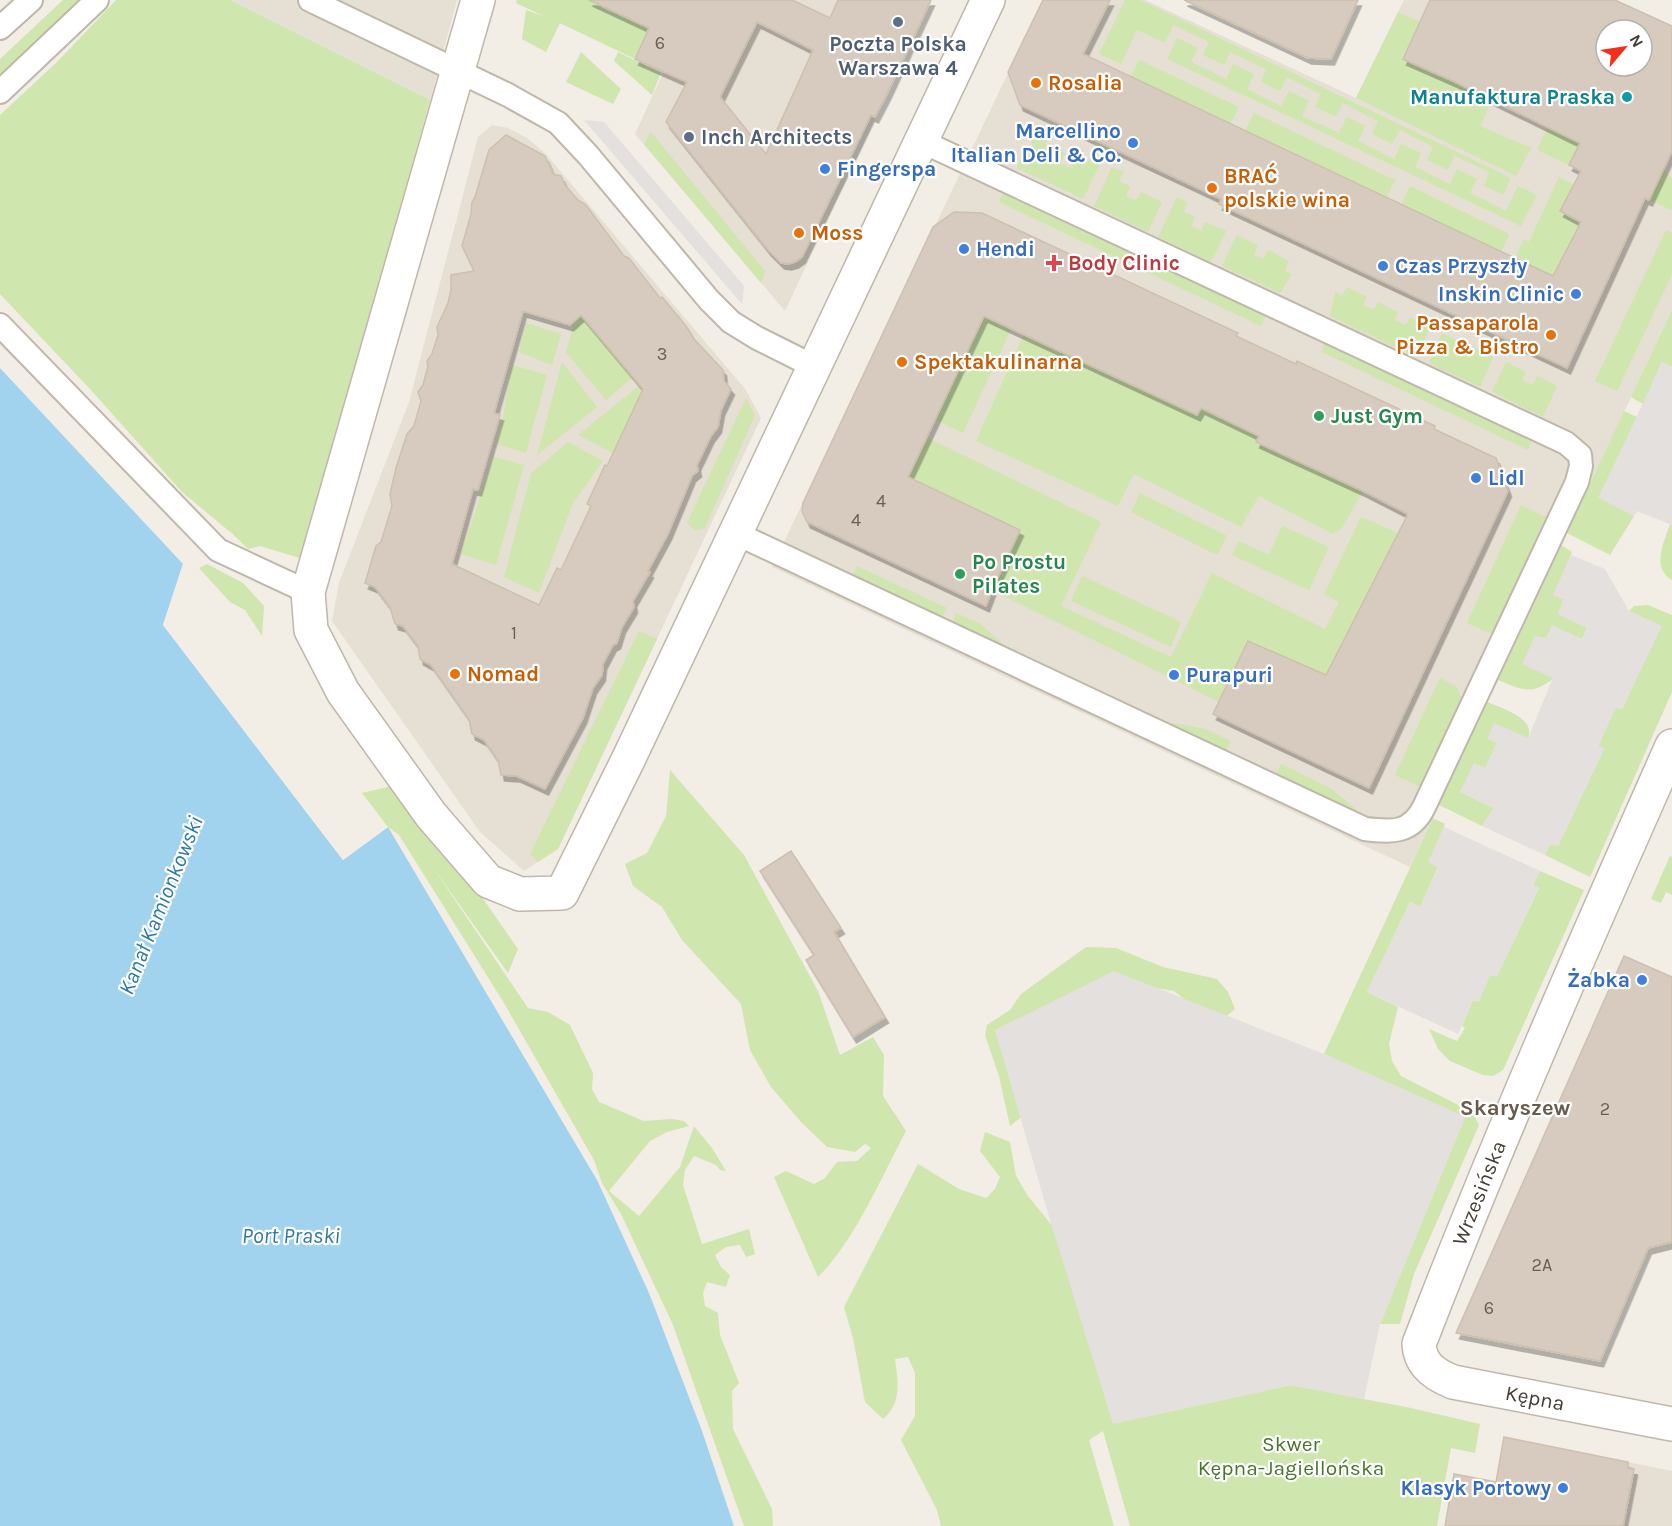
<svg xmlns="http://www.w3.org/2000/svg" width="1672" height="1526" font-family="Karla,sans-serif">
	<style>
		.residential { fill: #e6dfd3; fill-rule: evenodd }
		.green { fill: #cfe6ae }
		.parking { fill: #e3e0dd }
		.water { fill: #a2d3ee }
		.pier { fill: #f2ede5 }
		.building { fill: #d6cbbe; stroke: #cec0ae; stroke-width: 1.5; fill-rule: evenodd; filter: url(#shadow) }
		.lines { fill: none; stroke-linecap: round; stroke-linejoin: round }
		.lane-casing { stroke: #c0b7ab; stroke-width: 26 }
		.street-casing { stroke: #c0b7ab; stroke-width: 36 }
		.lane { stroke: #fff; stroke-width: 22 }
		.street { stroke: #fff; stroke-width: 33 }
		.service-dot { fill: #5c6f8a; stroke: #fff; stroke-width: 2 }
		.food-dot { fill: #e8710a; stroke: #fff; stroke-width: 2 }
		.culture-dot { fill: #0f9aa8; stroke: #fff; stroke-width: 2 }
		.shop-dot { fill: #3f7fe0; stroke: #fff; stroke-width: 2 }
		.health-dot { fill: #e0444e; stroke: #fff; stroke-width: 2 }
		.leisure-dot { fill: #2e9e5b; stroke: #fff; stroke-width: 2 }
		.labels { text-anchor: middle; stroke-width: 4.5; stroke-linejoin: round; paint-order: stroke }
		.number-label { font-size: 18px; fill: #686057 }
		.service-label { font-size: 21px; font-weight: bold; fill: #4e5e75; stroke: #fff }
		.food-label { font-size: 21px; font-weight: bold; fill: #c56008; stroke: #fff; text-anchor: start }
		.culture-label { font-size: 21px; font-weight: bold; fill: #0d838f; stroke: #fff; text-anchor: end }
		.shop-label { font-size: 21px; font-weight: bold; fill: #366cbe; stroke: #fff; text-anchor: start }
		.health-label { font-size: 21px; font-weight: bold; fill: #be3a42; stroke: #fff; text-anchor: start }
		.leisure-label { font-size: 21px; font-weight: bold; fill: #27864d; stroke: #fff; text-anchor: start }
		.street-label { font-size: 21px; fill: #443d35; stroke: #fff }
		.park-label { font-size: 21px; fill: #4a742a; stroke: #fff }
		.water-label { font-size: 22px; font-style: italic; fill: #2f7aa5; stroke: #fff }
		.neighbourhood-label { font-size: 22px; font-weight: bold; fill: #675b4c; stroke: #fff }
	</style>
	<defs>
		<filter id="shadow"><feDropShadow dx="3.5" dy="6" stdDeviation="0" flood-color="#0004"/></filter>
	</defs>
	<rect width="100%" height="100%" fill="#f2ede5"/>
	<!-- residential -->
	<g class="residential">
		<path d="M230,0H457L430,100Z"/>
		<path d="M517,0H931L785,311L635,134L664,71L516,3Z"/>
		<path d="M1043,0H1145L1356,98L1404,0H1615L1672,26V310L1410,867L772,567ZM1606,30H1642V66H1606Z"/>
		<path d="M492,125L508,128L527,138L545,153L746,390L761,418L558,849L524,871L480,832L332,621L339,583L409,402L478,137Z"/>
		<path d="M1504,1437L1672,1471V1526H1445L1454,1474L1496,1482Z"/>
	</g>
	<!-- green -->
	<g class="green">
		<path d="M63,0H82L0,77V59Z"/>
		<path d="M116,0H230L430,100L303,559L260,546L248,549L235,536L182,492L90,389L0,294V115L57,62Z"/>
		<path d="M517,0H589L649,28L635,59L560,23L546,52L522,39L526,10L546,17L516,3Z"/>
		<path d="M1125,0H1140L1511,178L1503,195L1484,186L1489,172L1455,156L1448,170L1427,160L1433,147L1400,130L1392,144L1372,134L1378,121L1343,103L1336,117L1315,107L1321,94L1287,77L1280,91L1261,82L1266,69L1230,52L1224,65L1203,55L1209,42L1173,25L1165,43L1137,30L1121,64L1099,54Z"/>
		<path d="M1398,12L1420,22L1404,59L1472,90L1497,91L1480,126L1531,148L1516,176L1356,98Z"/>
		<path d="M1177,38L1198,48L1191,62L1226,79L1233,64L1254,74L1247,89L1281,106L1289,91L1309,101L1302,116L1339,133L1347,117L1365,126L1358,141L1394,159L1401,144L1421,153L1415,167L1450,184L1457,169L1477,179L1470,193L1506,211L1518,186L1537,195L1521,226L1167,59Z"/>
		<path d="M581,52L621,89L613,104L566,82Z"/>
		<path d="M618,52L661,73L652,95L614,61Z"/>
		<path d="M1139,60L1239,107L1230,124L1131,76Z"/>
		<path d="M1599,105L1569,165L1537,150L1548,127Z"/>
		<path d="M1254,113L1395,180L1387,197L1245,131Z"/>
		<path d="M1035,129L1049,136L1045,145L1065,153L1060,163L1071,168L1076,159L1087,164L1092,155L1102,160L1083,199L1017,168L1024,153L1034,149L1030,138Z"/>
		<path d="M651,132L765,271L761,283L644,144Z"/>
		<path d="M1112,167L1123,172L1119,181L1130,186L1126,196L1136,200L1141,192L1162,202L1148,232L1094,206Z"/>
		<path d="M1663,169L1672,178V210L1649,200Z"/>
		<path d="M1559,177L1574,185L1560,211L1581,222L1553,276L1515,259L1524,239L1529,242Z"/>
		<path d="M1410,186L1509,234L1501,252L1401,204Z"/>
		<path d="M1004,191L1266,315L1261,326L999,202Z"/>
		<path d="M1177,197L1187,202L1184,212L1195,217L1191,226L1201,231L1205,222L1226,231L1211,262L1158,237Z"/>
		<path d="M1666,230L1672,233V274L1617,391L1595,381Z"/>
		<path d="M1237,235L1258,245L1254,255L1264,259L1268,250L1289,261L1285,271L1292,274L1280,293L1222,266Z"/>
		<path d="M1347,287L1367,297L1363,305L1374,310L1378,302L1398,312L1395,320L1406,325L1410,317L1430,327L1416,357L1330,316L1335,292L1342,296Z"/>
		<path d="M1672,310V367L1662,362L1643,404L1631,397Z"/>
		<path d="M582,315L633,377L606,400L566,352L574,321Z"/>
		<path d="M984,316L1011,329L963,433L936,420Z"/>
		<path d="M526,323L561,334L552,365L519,352Z"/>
		<path d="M1442,333L1462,343L1458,351L1469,356L1474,347L1493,357L1480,387L1429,363Z"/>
		<path d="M1024,334L1197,415L1201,408L1259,436L1257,443L1363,491L1342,528L1333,534L1259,496L1241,527L1134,474L1118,506L976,441Z"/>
		<path d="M1325,340L1532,440L1528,450L1322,352Z"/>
		<path d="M562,362L597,407L537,455Z"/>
		<path d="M1506,362L1526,372L1522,380L1533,385L1537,376L1557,386L1543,417L1492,392Z"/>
		<path d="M512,365L547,375L526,453L497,444C505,417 506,391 512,365Z"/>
		<path d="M640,385L643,389L613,453L578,435Z"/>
		<path d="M746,398L755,415L705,528L696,531L687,523Z"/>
		<path d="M1624,411L1637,417L1599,497L1634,516L1610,555L1567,533Z"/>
		<path d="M928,438L1101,522L1061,606L1171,657L1212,573L1325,629L1339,602L1324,594L1361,517L1398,533L1326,675L1248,641L1219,702L992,590L1020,530L908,477Z"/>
		<path d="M568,442L603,461L573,503L539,593L504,577L531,473Z"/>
		<path d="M494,457L524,465L496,565L461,554Z"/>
		<path d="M1140,493L1227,536L1217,555L1131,512Z"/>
		<path d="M1521,505L1546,517L1492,634L1467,623Z"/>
		<path d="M1670,524L1672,525V580C1651,567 1664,543 1670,524Z"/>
		<path d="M1282,526L1329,547L1309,590L1232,555L1239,541L1269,555Z"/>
		<path d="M1561,545L1572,552L1554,595L1564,599L1558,614L1587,628L1582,640L1552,625L1554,678C1531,696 1523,690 1498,680Z"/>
		<path d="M207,564L243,583L264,606L262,636L245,610L230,602L199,568Z"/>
		<path d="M857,566L947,608L941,618L851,578Z"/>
		<path d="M1082,576L1181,622L1171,647L1071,601Z"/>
		<path d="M1648,605L1672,615V692L1590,877L1545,855L1550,844L1558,846L1604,749L1598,746L1616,707L1622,709L1661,626L1629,611L1634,606Z"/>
		<path d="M956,613L979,623L1004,645L1003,649L952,624Z"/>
		<path d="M639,631L657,639L558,849L538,862L530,854Z"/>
		<path d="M1440,678L1457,687L1462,700L1421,787L1395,775Z"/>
		<path d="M1487,702C1501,708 1536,718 1528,738L1497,743L1485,768L1460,792L1494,808L1482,826L1439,805Z"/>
		<path d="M1173,723L1206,729L1230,741L1226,752L1170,727Z"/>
		<path d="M1281,764L1330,788L1358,811L1357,815L1276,774Z"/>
		<path d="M670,770L744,855L818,991L840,1055L873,1037L884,1055L883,1096L906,1131C882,1176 854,1242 818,1277L774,1177L786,1171L814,1184L825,1178L837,1162L857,1161L871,1148L865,1144L855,1152L827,1147L801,1122L771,1087L750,1050L741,1004L682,940L662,907L633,886L625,864L647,853L666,816Z"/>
		<path d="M392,786L418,805L518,949L508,973L432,866L528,1008L548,1012L570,1025L593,1073L592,1089L599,1102L644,1121L672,1119L684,1121L689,1126L667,1132L650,1141L609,1191L639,1216L680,1167L694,1126L712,1148L726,1171L720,1170L716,1165L694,1156L685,1170L683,1185L702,1244L749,1229L755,1254L746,1257L740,1245L726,1247L715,1255L721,1267L730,1275L726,1287L707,1282L703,1293L705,1306L718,1313L720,1335L739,1383L732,1391L733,1429L772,1509L773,1526H744L673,1325L621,1214L602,1183L594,1160L504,1003L399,835L388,827L362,793Z"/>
		<path d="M1433,818L1445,824L1429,862L1438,867L1420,907L1410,902L1367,992L1398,1007L1389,1044L1392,1061L1401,1076L1472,1112L1479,1125L1414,1274L1400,1324H1380L1465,1117L1324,1054Z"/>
		<path d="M1670,856L1672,857V895L1666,892L1661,903L1651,899Z"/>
		<path d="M1540,871L1584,890L1503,1070L1493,1076L1483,1075L1450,1061L1438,1049L1429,1029L1457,1041L1465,1028L1462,1026L1473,1000L1479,1001L1490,975L1497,976L1539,888L1533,885Z"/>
		<path d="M1086,947L1116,948L1163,967L1217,979L1228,992L1235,1009L1223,1019L1205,1016L1174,991L1134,984L1033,1108L1010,1126L999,1076L985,1035L987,1025L1010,1010L1021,994Z"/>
		<path d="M985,1132L1010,1142L1016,1176L1028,1196L1059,1234L1144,1417L1291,1385L1411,1408L1480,1424L1475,1453L1451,1448L1437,1526H1130L1103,1431L1089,1440L1114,1526H941L937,1510L901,1440L915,1416V1373L908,1357L895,1359C898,1382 902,1403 883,1419L865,1402L853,1338L844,1307L918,1164L959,1189L986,1198L995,1189L1000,1177L980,1151Z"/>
	</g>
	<!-- parking -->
	<g class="parking">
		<path d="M584,120L604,122L744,286L742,304Z"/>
		<path d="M1662,362L1672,367V525L1637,511L1634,516L1599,498Z"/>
		<path d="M1571,555L1605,569L1629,611L1662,626L1622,709L1616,708L1598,745L1604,749L1558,846L1550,844L1545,855L1482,826L1494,808L1460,792L1474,763L1485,768L1497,743L1487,739L1494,723L1528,738L1553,678L1522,664L1535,636L1546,638L1552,625L1582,639L1587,628L1558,614L1564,600L1553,595Z"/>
		<path d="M1444,827L1540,871L1533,885L1539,887L1497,977L1490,975L1479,1002L1473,1000L1458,1034L1367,992L1410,902L1420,907L1438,868L1428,862Z"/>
		<path d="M1114,971L1324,1054L1465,1117L1380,1324L1364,1399L1291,1385L1113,1424L1050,1220L995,1030Z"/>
	</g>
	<!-- water -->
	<path class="water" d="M0,368L183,564L163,625L343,860L388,827L597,1180L649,1293L702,1431L734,1526H0Z"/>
	<!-- pier -->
	<path class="pier" d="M183,564L185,566L166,624L343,856L386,825L388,827L343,860L163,625Z"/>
	<!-- building -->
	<g class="building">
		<path d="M589,0H792L830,18L838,0H931L887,94L875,117L871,115L802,257L795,262L788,264L781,263L768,250L666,122L687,82L635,59L649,28ZM757,22L813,50L766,154L720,97Z"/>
		<path d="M1043,0H1110L1083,54L1553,276L1581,222L1560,211L1581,171L1569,165L1580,143L1453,81L1403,59L1430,0H1615L1672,26V151L1649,200L1645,198L1567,368L1219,204L1221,199L1020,105L1008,72ZM1606,30H1642V66H1606Z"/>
		<path d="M1184,0H1358L1331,59L1308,58Z"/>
		<path d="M506,135L545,156L553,174L561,176L565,185L577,199L586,205L624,256L629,258L660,298L662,297L686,326L694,339L723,370L724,381L731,389L721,410L718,427L711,436L697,465L698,471L692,476L668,534L648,571L650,572L633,601L634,607L622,627L617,643L613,645L603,664L602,675L593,688L583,718L545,789L517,776L501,775L498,760L484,740L472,734L469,719L431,665L420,659L418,646L403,626L395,624L390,607L375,587L365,583L376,546L381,542L392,506L390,494L396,468L407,434L414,426L421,401L418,392L423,385L428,366L427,361L432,354L438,335L437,327L448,303L451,290V275L474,271L462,246L471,214L472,202L475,197L489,150ZM523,311L570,325L581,315L643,389L607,466L605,465L587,504L591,506L561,570L557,568L539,605L452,564L473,489L478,490L500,415L494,413Z"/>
		<path d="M954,212L982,213L1238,333L1236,336L1296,364L1297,361L1435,426L1434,429L1496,458L1508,491L1369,788L1213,714L1248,641L1326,675L1408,514L1363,491L1256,442L1259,436L1201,408L1197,415L984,316L908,477L1020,530L992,590L986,606L807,522L802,511L803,503L933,227Z"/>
		<path d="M791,851L841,928L834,932L885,1017L853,1037L806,960L814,955L760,871Z"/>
		<path d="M1624,956L1672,977V1242L1648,1248L1600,1361L1456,1333Z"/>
		<path d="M1504,1437L1628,1462V1468L1634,1469L1623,1526H1445L1454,1474L1496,1482Z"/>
	</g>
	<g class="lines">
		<defs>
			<g id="lane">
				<path d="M310,0L508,95L558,123L588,155L709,300L731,322L757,338L815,367"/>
				<path d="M0,28L31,0"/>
				<path d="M0,92L97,0"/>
				<path d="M0,325L218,550L308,592"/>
				<path d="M735,533L1365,829C1391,832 1411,834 1424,807L1577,482L1581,466L1580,455L1566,443L921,141"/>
			</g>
			<g id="street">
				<path d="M478,0L308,592L311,630L343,692L431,815L488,881L520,894L562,893L628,760L988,0"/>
				<path d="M1672,746C1584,944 1497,1142 1419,1344C1420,1365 1435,1375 1453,1382L1672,1424"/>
			</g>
		</defs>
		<!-- lane casing -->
		<use href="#lane" class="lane-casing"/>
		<!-- street casing -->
		<use href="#street" class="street-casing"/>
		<!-- lane -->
		<use href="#lane" class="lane"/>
		<!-- street -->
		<use href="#street" class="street"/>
	</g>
	<!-- markers -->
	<g class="service-dot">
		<circle cx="898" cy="22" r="6"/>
		<circle cx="689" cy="137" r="6"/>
	</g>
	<g class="food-dot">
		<circle cx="1036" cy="83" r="6"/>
		<circle cx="1212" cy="188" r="6"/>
		<circle cx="799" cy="233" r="6"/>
		<circle cx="1551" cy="335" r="6"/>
		<circle cx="902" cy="362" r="6"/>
		<circle cx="455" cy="674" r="6"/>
	</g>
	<circle class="culture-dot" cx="1627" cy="97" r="6"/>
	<g class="shop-dot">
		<circle cx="1133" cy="143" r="6"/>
		<circle cx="825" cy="169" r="6"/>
		<circle cx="964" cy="249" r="6"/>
		<circle cx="1383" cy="266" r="6"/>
		<circle cx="1576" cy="294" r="6"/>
		<circle cx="1476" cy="478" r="6"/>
		<circle cx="1174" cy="675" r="6"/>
		<circle cx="1642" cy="980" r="6"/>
		<circle cx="1563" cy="1488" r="6"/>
	</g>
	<path class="health-dot" d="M1051 254h6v6h6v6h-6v6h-6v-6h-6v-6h6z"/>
	<g class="leisure-dot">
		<circle cx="1319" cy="416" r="6"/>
		<circle cx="960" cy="574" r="6"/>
	</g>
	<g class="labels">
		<!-- number labels -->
		<g class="number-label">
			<text x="660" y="49">6</text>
			<text x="662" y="360">3</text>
			<text x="881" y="507">4</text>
			<text x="856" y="526">4</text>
			<text x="514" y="639">1</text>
			<text x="1605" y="1115">2</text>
			<text x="1542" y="1271">2A</text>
			<text x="1489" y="1314">6</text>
		</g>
		<!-- service labels -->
		<g class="service-label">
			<text x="898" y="51">Poczta Polska<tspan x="898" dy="24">Warszawa 4</tspan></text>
			<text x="701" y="144" text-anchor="start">Inch Architects</text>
		</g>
		<!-- food labels -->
		<g class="food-label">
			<text x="1048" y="90">Rosalia</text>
			<text x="1224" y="183">BRAĆ<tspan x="1224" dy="24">polskie wina</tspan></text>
			<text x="811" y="240">Moss</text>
			<text x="1539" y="330" text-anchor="end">Passaparola<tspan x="1539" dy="24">Pizza &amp; Bistro</tspan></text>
			<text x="914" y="369">Spektakulinarna</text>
			<text x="467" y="681">Nomad</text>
		</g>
		<!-- culture labels -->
		<g class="culture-label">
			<text x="1615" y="104">Manufaktura Praska</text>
		</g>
		<!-- shop labels -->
		<g class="shop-label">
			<text x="1121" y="138" text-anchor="end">Marcellino<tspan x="1121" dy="24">Italian Deli &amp; Co.</tspan></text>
			<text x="837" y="176">Fingerspa</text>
			<text x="976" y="256">Hendi</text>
			<text x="1395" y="273">Czas Przyszły</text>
			<text x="1564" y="301" text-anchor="end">Inskin Clinic</text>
			<text x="1488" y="485">Lidl</text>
			<text x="1186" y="682">Purapuri</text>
			<text x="1630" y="987" text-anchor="end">Żabka</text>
			<text x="1551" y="1495" text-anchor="end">Klasyk Portowy</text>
		</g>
		<!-- health labels -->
		<g class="health-label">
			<text x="1068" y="270">Body Clinic</text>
		</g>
		<!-- leisure labels -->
		<g class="leisure-label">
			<text x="1331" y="423">Just Gym</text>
			<text x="972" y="569">Po Prostu<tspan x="972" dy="24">Pilates</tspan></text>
		</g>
		<!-- street labels -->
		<g class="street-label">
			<text transform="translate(1479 1193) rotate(-68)" y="7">Wrzesińska</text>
			<text transform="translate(1535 1398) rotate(11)" y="7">Kępna</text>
		</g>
		<!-- park labels -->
		<g class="park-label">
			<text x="1291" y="1451">Skwer<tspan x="1291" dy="24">Kępna-Jagiellońska</tspan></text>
		</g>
		<!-- water labels -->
		<g class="water-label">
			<text transform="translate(160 905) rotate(-68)" y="8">Kanał Kamionkowski</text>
			<text x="291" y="1243">Port Praski</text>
		</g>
		<!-- neighbourhood labels -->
		<g class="neighbourhood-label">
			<text x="1515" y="1115">Skaryszew</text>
		</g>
	</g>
	<!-- north arrow -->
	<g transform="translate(1624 48) rotate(61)"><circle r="28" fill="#ffffff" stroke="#b4b1ae" stroke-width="1.5"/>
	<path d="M0-4.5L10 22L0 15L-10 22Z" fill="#f42f19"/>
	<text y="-9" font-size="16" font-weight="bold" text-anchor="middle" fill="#443d35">N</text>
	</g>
</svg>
